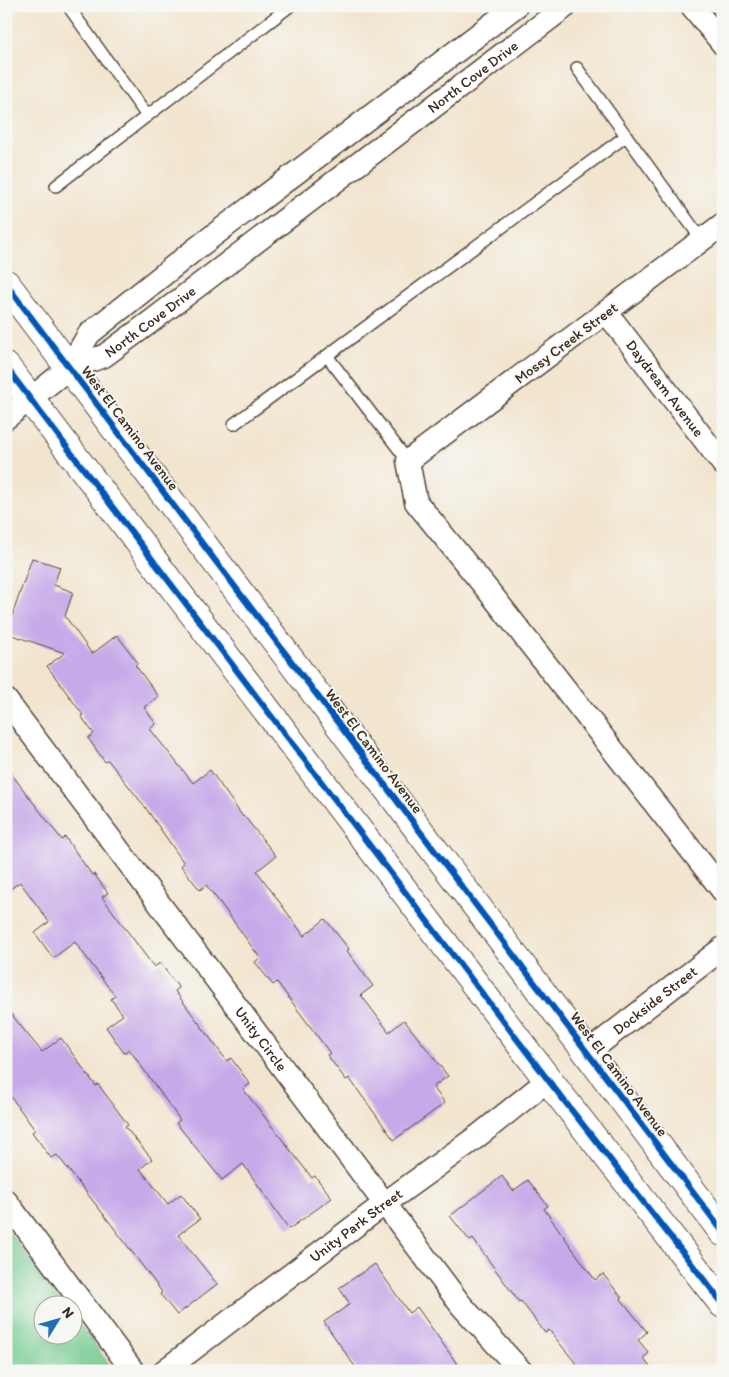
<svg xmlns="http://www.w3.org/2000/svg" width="729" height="1377" font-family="Itim,sans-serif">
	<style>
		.green { fill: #73ca90; stroke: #577a57 }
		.building { fill: #c6a9e9 }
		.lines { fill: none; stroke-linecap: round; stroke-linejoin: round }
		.lane-casing { stroke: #564639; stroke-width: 14 }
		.street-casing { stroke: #564639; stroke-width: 25 }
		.secondary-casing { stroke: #564639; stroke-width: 30 }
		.lane { stroke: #fff; stroke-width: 11 }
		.street { stroke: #fff; stroke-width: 22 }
		.secondary { stroke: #fff; stroke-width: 28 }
		.cycleway-casing { stroke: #f6f6f2; stroke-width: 9 }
		.cycleway { stroke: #0057b8; stroke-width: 6 }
		.labels { text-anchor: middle; stroke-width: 4; stroke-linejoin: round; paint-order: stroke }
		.street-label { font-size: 15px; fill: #3b2a1e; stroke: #f6f6f2 }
	</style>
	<rect width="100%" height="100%" fill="#f6f6f2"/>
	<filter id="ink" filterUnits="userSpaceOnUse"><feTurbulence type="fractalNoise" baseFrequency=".02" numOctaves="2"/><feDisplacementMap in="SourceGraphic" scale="10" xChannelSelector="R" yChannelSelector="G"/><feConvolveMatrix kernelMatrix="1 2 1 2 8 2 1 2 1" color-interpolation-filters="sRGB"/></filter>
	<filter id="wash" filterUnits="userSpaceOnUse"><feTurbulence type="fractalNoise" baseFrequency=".0096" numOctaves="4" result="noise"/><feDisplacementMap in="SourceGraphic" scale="20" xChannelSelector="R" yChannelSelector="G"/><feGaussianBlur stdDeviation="1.12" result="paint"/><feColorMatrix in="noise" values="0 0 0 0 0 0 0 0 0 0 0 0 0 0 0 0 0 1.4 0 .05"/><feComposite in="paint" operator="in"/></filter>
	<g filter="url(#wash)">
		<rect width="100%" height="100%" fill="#f2e5cf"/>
		<!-- green -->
		<g class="green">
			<path d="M694,6H723V44Z"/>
			<path d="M6,1228L64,1304H42V1334H72L73,1316L114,1371H6Z"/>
		</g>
		<g id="blocks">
			<!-- building -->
			<g class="building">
				<path d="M32,558L60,567L54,585L73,592L65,616L92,654L117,635L138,663L135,665L159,697L144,707L156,724L150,729L193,783L210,770L243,817L244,816L276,856L257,871L304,936L325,919L349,949L347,951L373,986L361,995L389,1032L404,1020L448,1076L433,1087L445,1103L394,1140L349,1078L346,1080L327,1055L330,1053L277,982L273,985L255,962L260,958L221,904L206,885L200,890L181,866L184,863L145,807L108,760L105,762L88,738L94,734L81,716L83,715L47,666L65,653L6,633Z"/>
				<path d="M6,767L62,840L65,837L92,875L94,874L108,893L102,897L154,967L160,963L179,988L175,991L227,1061L231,1058L250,1084L243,1089L312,1178L315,1176L332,1198L289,1229L243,1164L222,1180L176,1123L180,1120L129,1049L124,1053L106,1027L123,1015L111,999L115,996L75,942L53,958L35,933L49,922L20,882L6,892Z"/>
				<path d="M6,1008L42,1052L61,1038L96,1086L98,1084L128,1125L125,1127L152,1159L140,1169L168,1204L181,1194L200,1219L178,1235L217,1284L177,1315L160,1294L162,1292L111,1224L57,1155L51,1158L32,1132L35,1130L6,1090Z"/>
				<path d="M502,1176L513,1191L528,1180L548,1206L544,1209L595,1280L603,1274L622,1298L621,1299L647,1332L638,1340L649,1353L643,1358L653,1371H582L549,1330L545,1333L521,1301L519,1302L473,1239L470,1241L450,1216Z"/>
				<path d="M375,1264L409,1313L417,1307L462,1371H358L324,1322L350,1304L339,1288Z"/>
			</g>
		</g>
	</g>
	<g filter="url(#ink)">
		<use href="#blocks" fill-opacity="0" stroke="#564639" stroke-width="1"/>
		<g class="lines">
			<defs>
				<g id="lane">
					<path d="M68,6L147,116"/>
					<path d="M577,68L702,240"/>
					<path d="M56,186L290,6"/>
					<path d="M327,356L408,461"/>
					<path d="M234,424L626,136"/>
				</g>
				<g id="street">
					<path d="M692,6L723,44"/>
					<path d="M723,224L408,461L416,502L495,599L723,891"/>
					<path id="s1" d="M607,313L723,464"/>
					<path d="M69,368L89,334L193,251L516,6"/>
					<path id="s2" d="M6,418L69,368L104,356L149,323L566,6"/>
					<path id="s3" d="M6,700L461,1305L521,1371"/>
					<path id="s4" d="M587,1053L723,948"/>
					<path d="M6,1201L133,1371"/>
					<path id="s5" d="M164,1371L384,1204L478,1136L548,1080"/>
				</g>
				<g id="secondary">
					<path d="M6,284L723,1232"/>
					<path d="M6,367L548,1080L723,1304"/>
				</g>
			</defs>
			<!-- lane casing -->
			<use href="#lane" class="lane-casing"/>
			<!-- street casing -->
			<use href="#street" class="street-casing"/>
			<!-- secondary casing -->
			<use href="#secondary" class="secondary-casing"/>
			<!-- lane -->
			<use href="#lane" class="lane"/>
			<!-- street -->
			<use href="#street" class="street"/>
			<!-- secondary -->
			<use href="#secondary" class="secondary"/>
			<defs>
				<g id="cycleway">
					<path d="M6,284L723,1232"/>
					<path d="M6,367L548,1080L723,1304"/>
				</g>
			</defs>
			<!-- cycleway casing -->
			<use href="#cycleway" class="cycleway-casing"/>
			<!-- cycleway -->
			<use href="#cycleway" class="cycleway"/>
		</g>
	</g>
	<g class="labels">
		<!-- street labels -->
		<g class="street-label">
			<text dy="5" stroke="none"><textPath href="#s2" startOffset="580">North Cove Drive</textPath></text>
			<text dy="5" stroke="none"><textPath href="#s2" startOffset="175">North Cove Drive</textPath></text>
			<text transform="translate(566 343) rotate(-37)" y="5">Mossy Creek Street</text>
			<text dy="5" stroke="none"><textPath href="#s1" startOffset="95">Daydream Avenue</textPath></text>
			<text transform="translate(130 428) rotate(53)" y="5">West El Camino Avenue</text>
			<text transform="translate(374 751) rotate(53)" y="5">West El Camino Avenue</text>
			<text dy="5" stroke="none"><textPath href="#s4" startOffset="86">Dockside Street</textPath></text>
			<text dy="5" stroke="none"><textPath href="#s3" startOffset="424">Unity Circle</textPath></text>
			<text transform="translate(619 1074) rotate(53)" y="5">West El Camino Avenue</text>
			<text dy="5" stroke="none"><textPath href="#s5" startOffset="241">Unity Park Street</textPath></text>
		</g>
	</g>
	<!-- margin -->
	<rect width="729" height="1377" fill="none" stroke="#f6f6f2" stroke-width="25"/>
	<!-- north arrow -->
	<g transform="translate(58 1320) rotate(53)"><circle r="24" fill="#f6f6f2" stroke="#aba49d"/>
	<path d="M0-4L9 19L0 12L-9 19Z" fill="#1f6fb2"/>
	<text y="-8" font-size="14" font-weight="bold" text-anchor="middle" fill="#3b2a1e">N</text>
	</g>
</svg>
